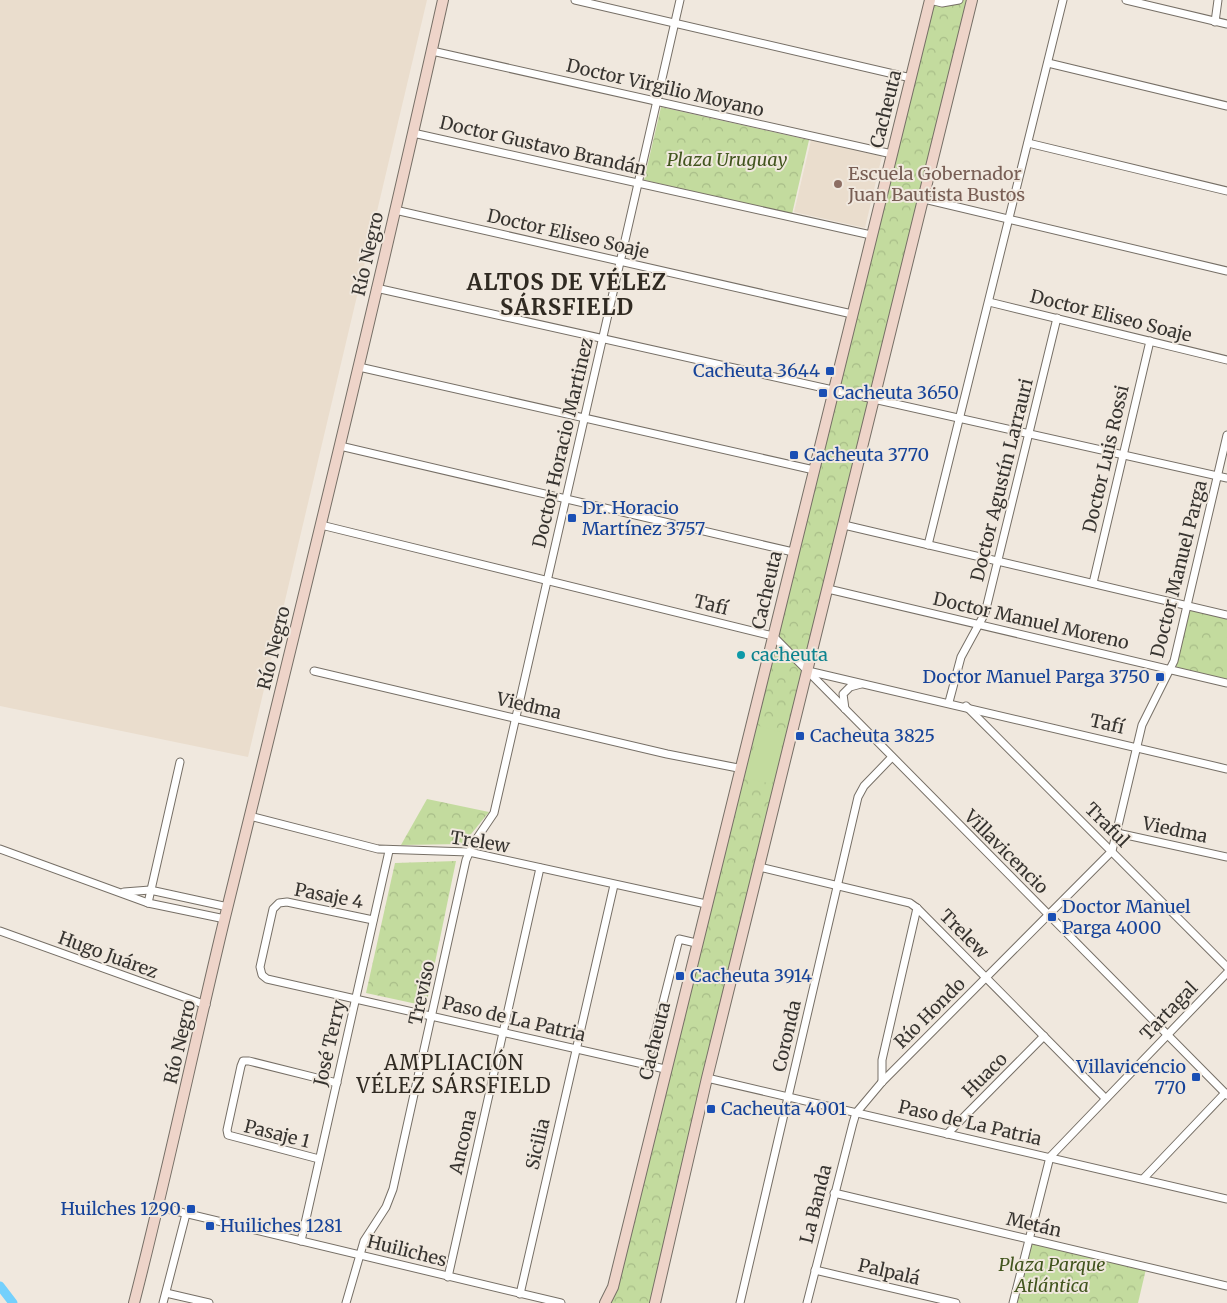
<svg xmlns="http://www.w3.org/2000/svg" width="1227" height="1303" font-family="Merriweather,serif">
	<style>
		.built { fill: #eaddcd }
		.park { fill: url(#park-crowns) }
		.pitch { fill: #c3db9e }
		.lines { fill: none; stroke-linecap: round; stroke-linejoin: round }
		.canal { stroke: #74d0fc; stroke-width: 9 }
		.street-casing { stroke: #766f66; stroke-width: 9 }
		.secondary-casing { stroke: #766f66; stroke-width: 12 }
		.street { stroke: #fff; stroke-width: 7 }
		.secondary { stroke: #eed4c9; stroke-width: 10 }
		.education-dot { fill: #8d6e63; stroke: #f0e8de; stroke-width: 2 }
		.transit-dot { fill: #1a4fb4; stroke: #f0e8de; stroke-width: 2 }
		.culture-dot { fill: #0f9aa8; stroke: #f0e8de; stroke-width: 2 }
		.labels { text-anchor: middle; stroke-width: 4; stroke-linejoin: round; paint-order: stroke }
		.street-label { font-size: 18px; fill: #373430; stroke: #f0e8de }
		.park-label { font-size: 18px; font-style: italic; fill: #42551e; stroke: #f0e8de }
		.education-label { font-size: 18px; fill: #785e54; stroke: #f0e8de; text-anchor: start }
		.transit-label { font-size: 18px; fill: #164399; stroke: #f0e8de; text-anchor: start }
		.culture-label { font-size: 18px; fill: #0d838f; stroke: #f0e8de; text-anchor: start }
		.quarter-label { font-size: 20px; letter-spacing: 1px; fill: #302a22; stroke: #f0e8de }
		.district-label { font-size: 22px; font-weight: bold; letter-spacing: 1px; fill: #302a22; stroke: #f0e8de }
	</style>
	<defs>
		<pattern id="park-crowns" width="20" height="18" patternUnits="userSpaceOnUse" patternTransform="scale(1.25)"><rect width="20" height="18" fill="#c3db9e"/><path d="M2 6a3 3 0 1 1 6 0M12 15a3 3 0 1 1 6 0" fill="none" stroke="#a8bd88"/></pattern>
	</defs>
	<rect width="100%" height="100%" fill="#f0e8de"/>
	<!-- built -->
	<g class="built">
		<path d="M0,0H427L248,757L0,706Z"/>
		<path d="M811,140L882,156L865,228L794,212Z"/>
	</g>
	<!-- park -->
	<g class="park">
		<path d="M930,0H972L655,1303H605Z"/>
		<path d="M661,107L809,140L792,214L644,180Z"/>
		<path d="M1189,609L1227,618V679L1176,668Z"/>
		<path d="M427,799L489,812L463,844L401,845Z"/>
		<path d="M456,861L426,1006L366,993L395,863Z"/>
		<path d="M1032,1242L1146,1269L1138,1303H1016Z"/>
	</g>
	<!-- pitch -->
	<path class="pitch" d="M759,726L785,733L772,784L746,778Z"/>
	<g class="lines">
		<!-- canal -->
		<path class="canal" d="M0,1286L13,1303"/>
		<defs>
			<g id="street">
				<path d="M575,0L911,78"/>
				<path d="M930,0L942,3L959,0"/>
				<path d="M1126,0L1227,24"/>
				<path d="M1215,22L1218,0"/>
				<path d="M432,51L892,154"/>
				<path d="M1048,63L1227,106"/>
				<path d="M413,133L871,235"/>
				<path d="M1028,143L1227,191"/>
				<path d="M924,199L1227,271"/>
				<path d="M395,210L852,314"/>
				<path d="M376,288L1227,478"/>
				<path d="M989,302L1227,360"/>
				<path d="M359,367L814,470"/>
				<path d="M340,446L793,552"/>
				<path d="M321,525L773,636L1227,1095"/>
				<path d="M844,525L1227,615"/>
				<path d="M928,545L1063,0"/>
				<path d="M1093,583L1150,341"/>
				<path d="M828,589L1227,683"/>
				<path d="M314,671L667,754L738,768"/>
				<path d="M808,671L1227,769"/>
				<path d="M949,702L961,657L985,613L1057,318"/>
				<path d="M966,706L1227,967"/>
				<path d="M845,709L843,694L850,687L861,684"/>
				<path d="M250,816L378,849L469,852L706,904"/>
				<path d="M1117,833L1227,857"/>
				<path d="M0,849L148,903L225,919"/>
				<path d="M759,867L910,903L917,908L1105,1098"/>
				<path d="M124,892L150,890L228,907"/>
				<path d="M148,903L180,762"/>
				<path d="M373,920L287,902L279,903L273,909L260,967L262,975L267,979L665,1069"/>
				<path d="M0,931L206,1005"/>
				<path d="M651,1050L679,939L696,943"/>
				<path d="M707,1078L1227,1199"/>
				<path d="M882,1082V1060L917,908"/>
				<path d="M947,1134L1044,1036"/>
				<path d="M319,1159L228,1135L227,1130L241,1066L243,1061H249L337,1083"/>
				<path d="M1143,1179L1225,1093"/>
				<path d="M834,1193L1227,1286"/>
				<path d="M159,1207L561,1303"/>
				<path d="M301,1241L389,851"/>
				<path d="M815,1270L956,1303"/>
				<path d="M448,1277L540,868"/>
				<path d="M166,1293L209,1303"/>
				<path d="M520,1294L614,885"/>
				<path d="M163,1303L186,1214"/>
				<path d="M346,1303L364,1241L386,1207L393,1189L466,860L473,844L494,813L680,0"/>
				<path d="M740,1303L858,797L864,786L892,757"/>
				<path d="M807,1303L853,1123L856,1113L882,1082L1112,851L1142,725L1174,661L1227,435"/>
				<path d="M1013,1303L1050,1157L1227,973"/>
			</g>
			<g id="secondary">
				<path d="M134,1303C167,1175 194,1045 225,917C300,612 375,306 443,0"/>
				<path d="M605,1303L613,1287C716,857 826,429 930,0"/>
				<path d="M655,1303L707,1078L972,0"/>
			</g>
		</defs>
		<!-- street casing -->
		<use href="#street" class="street-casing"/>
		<!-- secondary casing -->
		<use href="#secondary" class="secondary-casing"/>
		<!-- street -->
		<use href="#street" class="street"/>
		<!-- secondary -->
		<use href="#secondary" class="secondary"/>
	</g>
	<!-- markers -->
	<circle class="education-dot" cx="838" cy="184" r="5"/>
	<g class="transit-dot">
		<rect x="825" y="366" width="10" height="10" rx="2.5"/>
		<rect x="818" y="388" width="10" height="10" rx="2.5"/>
		<rect x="789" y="450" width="10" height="10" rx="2.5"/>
		<rect x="567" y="513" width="10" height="10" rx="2.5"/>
		<rect x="1155" y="672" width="10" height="10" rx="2.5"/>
		<rect x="795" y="731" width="10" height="10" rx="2.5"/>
		<rect x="1047" y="912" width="10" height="10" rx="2.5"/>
		<rect x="675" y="971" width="10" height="10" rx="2.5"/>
		<rect x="1191" y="1072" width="10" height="10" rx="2.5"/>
		<rect x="706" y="1104" width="10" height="10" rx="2.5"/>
		<rect x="186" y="1204" width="10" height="10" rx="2.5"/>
		<rect x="205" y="1221" width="10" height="10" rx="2.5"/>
	</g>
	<circle class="culture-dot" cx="741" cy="655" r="5"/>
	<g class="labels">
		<!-- street labels -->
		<g class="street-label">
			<text transform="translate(665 88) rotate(13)" y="6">Doctor Virgilio Moyano</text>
			<text transform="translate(886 109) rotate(-76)" y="6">Cacheuta</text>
			<text transform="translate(543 146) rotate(13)" y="6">Doctor Gustavo Brandán</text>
			<text transform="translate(568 234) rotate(13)" y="6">Doctor Eliseo Soaje</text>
			<text transform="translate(368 254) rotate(-77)" y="6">Río Negro</text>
			<text transform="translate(1111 316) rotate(14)" y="6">Doctor Eliseo Soaje</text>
			<text transform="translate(563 443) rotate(-77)" y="6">Doctor Horacio Martinez</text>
			<text transform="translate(1106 459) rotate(-77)" y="6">Doctor Luis Rossi</text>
			<text transform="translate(1002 480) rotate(-76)" y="6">Doctor Agustín Larrauri</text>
			<text transform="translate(1179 569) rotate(-76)" y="6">Doctor Manuel Parga</text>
			<text transform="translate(767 590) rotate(-77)" y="6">Cacheuta</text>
			<text transform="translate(711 605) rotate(14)" y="6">Tafí</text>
			<text transform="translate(1031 621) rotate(13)" y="6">Doctor Manuel Moreno</text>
			<text transform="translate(274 648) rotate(-76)" y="6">Río Negro</text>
			<text transform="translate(529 706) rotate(13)" y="6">Viedma</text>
			<text transform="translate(1107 724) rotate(13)" y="6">Tafí</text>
			<text transform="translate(1107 825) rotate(45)" y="6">Traful</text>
			<text transform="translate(1175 830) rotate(12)" y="6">Viedma</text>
			<text transform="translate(480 842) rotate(9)" y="6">Trelew</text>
			<text transform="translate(1006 852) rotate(45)" y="6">Villavicencio</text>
			<text transform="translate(329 896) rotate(11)" y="6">Pasaje 4</text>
			<text transform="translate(964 934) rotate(45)" y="6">Trelew</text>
			<text transform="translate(108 955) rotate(20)" y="6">Hugo Juárez</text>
			<text transform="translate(422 993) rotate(-78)" y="6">Treviso</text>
			<text transform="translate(1169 1011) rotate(-46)" y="6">Tartagal</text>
			<text transform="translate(930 1013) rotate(-45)" y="6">Río Hondo</text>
			<text transform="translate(514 1019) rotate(13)" y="6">Paso de La Patria</text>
			<text transform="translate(787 1036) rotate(-77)" y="6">Coronda</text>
			<text transform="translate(655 1041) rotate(-76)" y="6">Cacheuta</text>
			<text transform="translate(180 1042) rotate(-77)" y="6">Río Negro</text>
			<text transform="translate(330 1043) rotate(-77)" y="6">José Terry</text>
			<text transform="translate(985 1075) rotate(-45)" y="6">Huaco</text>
			<text transform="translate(970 1123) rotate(13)" y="6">Paso de La Patria</text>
			<text transform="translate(277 1134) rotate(14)" y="6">Pasaje 1</text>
			<text transform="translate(463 1142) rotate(-77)" y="6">Ancona</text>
			<text transform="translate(538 1144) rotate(-77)" y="6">Sicilia</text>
			<text transform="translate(816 1204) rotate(-76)" y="6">La Banda</text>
			<text transform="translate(1034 1225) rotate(13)" y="6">Metán</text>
			<text transform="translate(407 1251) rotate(14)" y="6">Huiliches</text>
			<text transform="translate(889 1272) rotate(13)" y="6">Palpalá</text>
		</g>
		<!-- park labels -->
		<g class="park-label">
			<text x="727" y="166">Plaza Uruguay</text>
			<text x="1052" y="1271">Plaza Parque<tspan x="1052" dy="21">Atlántica</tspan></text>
		</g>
		<!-- education labels -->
		<g class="education-label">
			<text x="848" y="180">Escuela Gobernador<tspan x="848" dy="21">Juan Bautista Bustos</tspan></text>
		</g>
		<!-- transit labels -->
		<g class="transit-label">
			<text x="820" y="377" text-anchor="end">Cacheuta 3644</text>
			<text x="833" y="399">Cacheuta 3650</text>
			<text x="804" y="461">Cacheuta 3770</text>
			<text x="582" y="514">Dr. Horacio<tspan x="582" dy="21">Martínez 3757</tspan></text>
			<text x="1150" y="683" text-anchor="end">Doctor Manuel Parga 3750</text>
			<text x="810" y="742">Cacheuta 3825</text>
			<text x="1062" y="913">Doctor Manuel<tspan x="1062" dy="21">Parga 4000</tspan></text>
			<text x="690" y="982">Cacheuta 3914</text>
			<text x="1186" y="1073" text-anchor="end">Villavicencio<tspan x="1186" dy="21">770</tspan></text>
			<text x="721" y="1115">Cacheuta 4001</text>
			<text x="181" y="1215" text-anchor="end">Huilches 1290</text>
			<text x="220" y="1232">Huiliches 1281</text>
		</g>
		<!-- culture labels -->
		<g class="culture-label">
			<text x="751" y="661">cacheuta</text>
		</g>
		<!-- quarter labels -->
		<g class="quarter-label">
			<text x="454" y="1070">AMPLIACIÓN<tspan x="454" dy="23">VÉLEZ SÁRSFIELD</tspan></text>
		</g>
		<!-- district labels -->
		<g class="district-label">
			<text x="567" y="290">ALTOS DE VÉLEZ<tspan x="567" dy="25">SÁRSFIELD</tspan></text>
		</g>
	</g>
</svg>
